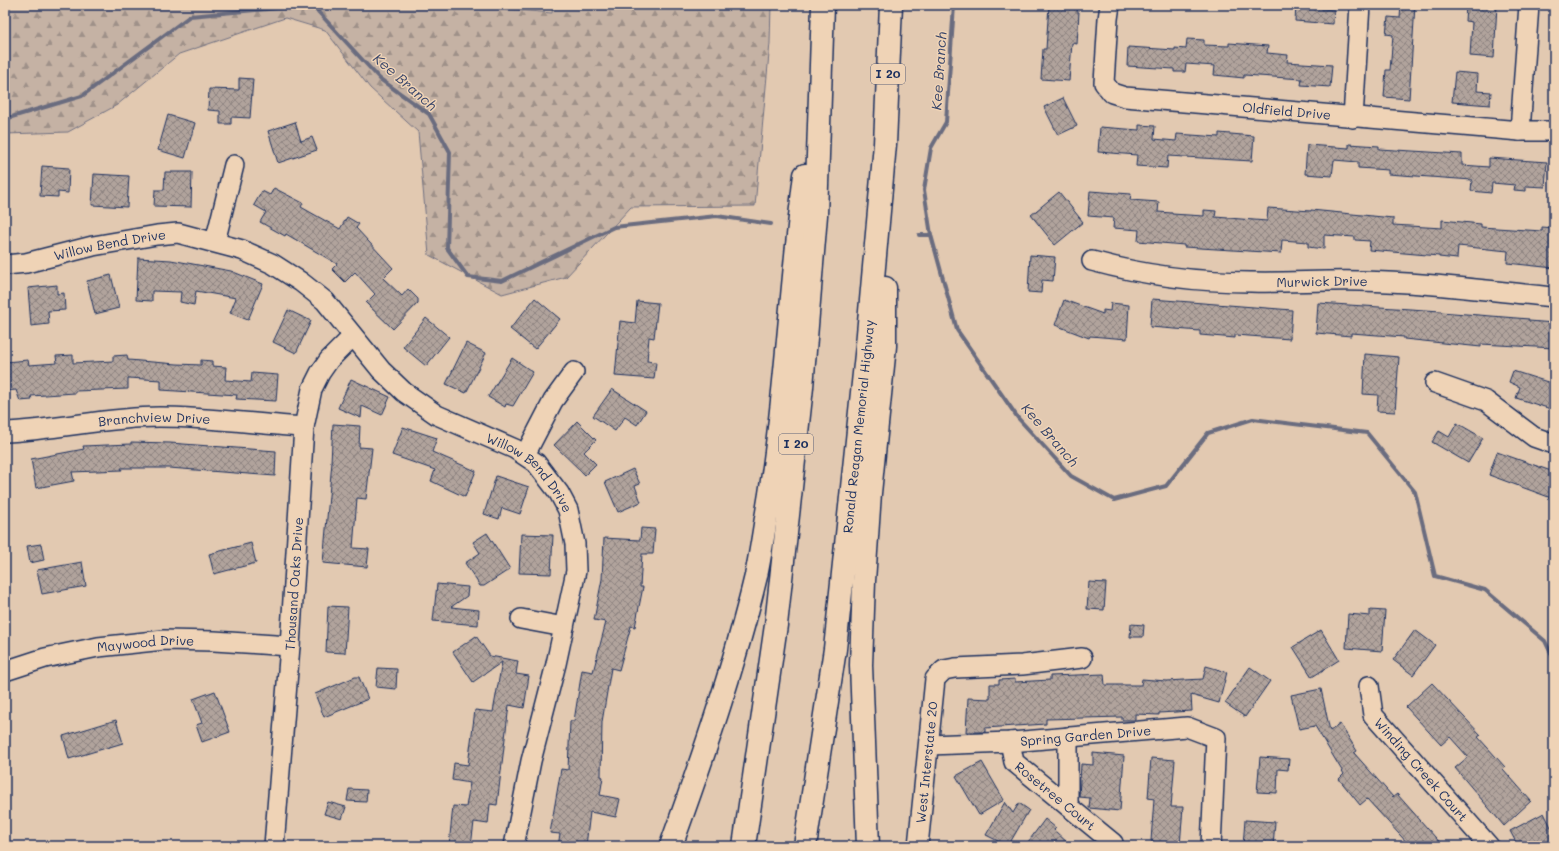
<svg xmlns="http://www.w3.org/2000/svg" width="1559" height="851" font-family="Mali,sans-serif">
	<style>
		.forest { fill: url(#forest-firs); stroke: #707081 }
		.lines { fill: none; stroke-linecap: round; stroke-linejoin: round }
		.stream { stroke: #6a6c7f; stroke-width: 4 }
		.building { fill: url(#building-cross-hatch); stroke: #1b2f5e }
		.minor-casing { stroke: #1b2f5e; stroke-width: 22 }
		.highway-casing { stroke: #1b2f5e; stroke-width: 25 }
		.minor { stroke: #efd3b6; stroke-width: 19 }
		.highway { stroke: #efd3b6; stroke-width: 22 }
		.labels { text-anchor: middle; stroke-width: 3; stroke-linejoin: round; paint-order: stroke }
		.shield { fill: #efd3b6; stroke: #5b6078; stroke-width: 1 }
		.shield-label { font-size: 12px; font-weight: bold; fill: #1b2f5e }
		.street-label { font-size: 13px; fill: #1b2f5e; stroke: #efd3b6 }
		.water-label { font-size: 14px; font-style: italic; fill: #354369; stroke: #efd3b6 }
	</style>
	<defs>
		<pattern id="forest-firs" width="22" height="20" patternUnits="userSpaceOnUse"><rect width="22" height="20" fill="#c5b2a4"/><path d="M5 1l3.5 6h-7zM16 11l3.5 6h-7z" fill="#9f9189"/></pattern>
		<pattern id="building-cross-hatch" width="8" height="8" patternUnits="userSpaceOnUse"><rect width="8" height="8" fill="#b1a39c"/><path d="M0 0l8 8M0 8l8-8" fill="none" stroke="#8f8582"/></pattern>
	</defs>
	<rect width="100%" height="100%" fill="#e2c9b1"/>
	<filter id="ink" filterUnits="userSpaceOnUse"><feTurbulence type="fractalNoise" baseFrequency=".025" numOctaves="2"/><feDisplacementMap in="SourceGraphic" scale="8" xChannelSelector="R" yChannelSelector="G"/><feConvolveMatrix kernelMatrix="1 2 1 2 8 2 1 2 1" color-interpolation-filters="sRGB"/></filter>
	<g filter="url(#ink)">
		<!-- forest -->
		<path class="forest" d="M5,5H461L552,13L553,5H771L770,43L755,206L631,207L566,277L502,294L429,255L418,132L370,88L325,30L285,18L179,54L117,105L68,132L5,134Z"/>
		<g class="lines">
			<!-- stream -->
			<g class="stream">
				<path d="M954,5L946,122L931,148L924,190L931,235L957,330L1018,418L1071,476L1114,500L1166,486L1208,433L1253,419L1367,433L1415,492L1435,576L1485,590L1545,641L1554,660"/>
				<path d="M5,119L82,96L190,16L312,5L380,79L429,114L450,152L447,248L468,277L502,281L614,227L717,216L771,224"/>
				<path d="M919,235H931"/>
			</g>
		</g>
		<!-- building -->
		<g class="building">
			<path d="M1049,5H1078L1077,12H1079L1077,44L1072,43L1069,81L1041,79L1043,49H1046Z"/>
			<path d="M1296,5H1322V9L1334,10L1333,24L1295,21Z"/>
			<path d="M1401,5H1415L1409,99L1384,97L1386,70H1390L1393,35L1386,34L1388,17L1400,18Z"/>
			<path d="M1466,5H1497L1494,58L1470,56L1472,22L1465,21Z"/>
			<path d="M1187,39L1204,40V45L1229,46V43L1268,46L1267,53L1288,55L1287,62L1332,65L1330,87L1301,85L1302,79L1244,75V78L1214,75L1215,66L1186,64L1185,72H1174V69L1127,66L1128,47L1175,50V48L1186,49Z"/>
			<path d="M1455,72L1478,74L1477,91L1491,92L1490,105L1452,102Z"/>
			<path d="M239,78L253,79L250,118L231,117V124H220V111L208,110L209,89L239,90Z"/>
			<path d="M1063,98L1077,126L1058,135L1044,107Z"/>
			<path d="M168,115L195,123L185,158L158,150Z"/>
			<path d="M295,122L301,141L312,137L317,150L278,163L268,131Z"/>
			<path d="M1139,125L1155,126L1154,139L1176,141L1177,134L1219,137V133L1254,136L1252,161L1168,156L1167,168L1136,166L1137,155L1098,152L1100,127L1139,130Z"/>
			<path d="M1349,144L1379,146V149L1462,154V165L1489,167V158L1547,162L1545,187L1526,186V191L1514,190L1515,185L1492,183L1491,193L1471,191L1472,180L1388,174V170L1358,168V162L1334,160L1332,176L1305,174L1307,145L1349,148Z"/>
			<path d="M42,166L69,168L68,193L58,192V197L40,196Z"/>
			<path d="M165,172H192L191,207L154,206L155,190H164Z"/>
			<path d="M94,174L129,176L127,207L92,205Z"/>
			<path d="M274,188L303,203L301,207L340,229L347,217L359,224L356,228L393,268L383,278L402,296L408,289L418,299V303L393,329L366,303L375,294L355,272L345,282L332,269L337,264L286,234L285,236L260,222L266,212L254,205L262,191L270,195Z"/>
			<path d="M1090,191L1131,194L1130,200L1159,202L1158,212L1172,213V214L1204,216V210L1216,211L1215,217L1267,221L1268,208L1311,211V210L1393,218V225L1442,228V220L1481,224V227L1542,231V227L1554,228V268L1507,263L1508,251L1458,246L1457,259L1439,257V256L1369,250L1370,241L1355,240V237L1324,235V249L1308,247V242L1282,240L1281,253L1184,247V245L1138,241L1139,230L1113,228L1114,218L1088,216Z"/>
			<path d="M1059,192L1083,222L1055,245L1031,215Z"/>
			<path d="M1030,255L1055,257L1053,281L1042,280L1041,293L1028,292Z"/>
			<path d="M138,258L171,260L231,271L263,284L248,320L230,313L236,298L196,291L194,305L180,302L181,292L152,291V301L136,300Z"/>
			<path d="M111,275L119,308L95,314L87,281Z"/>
			<path d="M57,285V294L64,293L65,310L48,311L49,324L31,326L28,288Z"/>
			<path d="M535,298L560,319L535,349L510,329Z"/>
			<path d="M1152,299L1292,310L1290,339L1235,335V338L1200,335V331L1150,327Z"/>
			<path d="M1064,300L1103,314V310L1110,311L1111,303L1129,305L1127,339L1090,336L1089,338L1055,325Z"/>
			<path d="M637,301L658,303L654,338L649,337L647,361L656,362L654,379L615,376L620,321L635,323Z"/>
			<path d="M1318,303L1441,311V312L1529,319V321L1554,323V348L1481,344V347L1404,339V337L1351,333V336L1316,333Z"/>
			<path d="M288,310L311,321L296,353L273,342Z"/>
			<path d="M426,318L449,337L426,366L403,347Z"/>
			<path d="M466,343L486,353L466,393L446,384Z"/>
			<path d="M1365,354L1399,357L1395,412L1377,411L1378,395L1363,394Z"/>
			<path d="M73,355V363L113,361V356L127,355L128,360L177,364L201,365V360L212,361V366L226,367L225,380L251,382L252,373L278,375L276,401L236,399L237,395L161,390V380L128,378V389L75,391V393L31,396L32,400L20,401L16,390L5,391V362L28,360L29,365L57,363L56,356Z"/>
			<path d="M512,358L533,372L513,406L506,404L505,407L488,397Z"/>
			<path d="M1513,371L1554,384V410L1516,398L1520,387L1509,382Z"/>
			<path d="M351,379L390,397L382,415L362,406L361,418L338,408Z"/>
			<path d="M612,389L646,411L637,425L625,417L615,431L593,416Z"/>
			<path d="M577,421L596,440L584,452L596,464L585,475L554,445Z"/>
			<path d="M1457,423L1483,438L1468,463L1432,442L1439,431L1449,437Z"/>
			<path d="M333,424L360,426L359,447L372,448L366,499L357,498L353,548L369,549L367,567L323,563L332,462H331Z"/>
			<path d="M403,427L437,438L432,452L476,471L465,497L431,481L435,470L392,455Z"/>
			<path d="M131,442L170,443L276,451L275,476L169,468H121L122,470L72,472L74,481L36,488L31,459L84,449L83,446L131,444Z"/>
			<path d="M1497,452L1554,472V499L1489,475Z"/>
			<path d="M633,469L640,484L635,486L641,502L618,512L605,482Z"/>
			<path d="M496,476L529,487L520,514L502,508L499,519L484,514Z"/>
			<path d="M641,528L655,529L653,554H642L640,587H643L635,627L631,626L619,670L611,668L602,722L601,776L603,777L600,795L620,799L616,817L590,812L586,846H558L560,834L550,833L561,769L568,770L570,721H574L582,670L593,672L606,622L594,620L602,579L604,538L640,540Z"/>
			<path d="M487,533L510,569L484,586H480L465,563L480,553L473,542Z"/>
			<path d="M521,534L553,535L551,574L519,573Z"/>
			<path d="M251,543L256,563L214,574L209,554Z"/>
			<path d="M41,544L44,560L30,563L27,546Z"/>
			<path d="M82,562L86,586L42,594L37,570Z"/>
			<path d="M1089,582L1106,583L1104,610L1087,609Z"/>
			<path d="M437,584L468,587L467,596L451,607L479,610L478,625L433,621Z"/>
			<path d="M328,606L348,607L345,653L326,652Z"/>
			<path d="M1370,610L1385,611L1382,651L1346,648L1348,614L1370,616Z"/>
			<path d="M1131,624L1144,625L1143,637H1130Z"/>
			<path d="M1321,630L1339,660L1312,677L1293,647Z"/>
			<path d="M1415,630L1435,645L1413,675L1393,660Z"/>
			<path d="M476,636L490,656L518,661L516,674L529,676L524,708L509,705L497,805L490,804L488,824L474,822L471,846L449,845L453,806L466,807L470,783L452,780L454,763L468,765L475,710L493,712L502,662L473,682L453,652Z"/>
			<path d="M1206,666L1227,672L1219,703L1191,695L1192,711L1159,713V715L1135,714V720H1122V717L1046,719V724L985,728V732H966L968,698L990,699V684H999V680L1015,679V682L1050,680V676L1104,674L1105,685H1141L1142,679L1166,681L1203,679Z"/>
			<path d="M1250,667L1270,681L1245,717L1225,703Z"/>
			<path d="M378,668L397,669L396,689L376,687Z"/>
			<path d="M355,677H359L368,699L324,717L315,694Z"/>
			<path d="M1432,683L1481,735L1478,737L1505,767L1503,769L1531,801L1504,826L1455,768L1468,757L1450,737L1441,745L1406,707Z"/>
			<path d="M1321,689L1330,731L1340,724L1357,751L1354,753L1393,797L1397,794L1443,846H1410L1367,799L1360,805L1339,779L1344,774L1315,726L1299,729L1291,695Z"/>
			<path d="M215,691L230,732L202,742L196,725L202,723L193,699Z"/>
			<path d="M116,720L123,743L69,759L63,736Z"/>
			<path d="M1093,753L1124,756L1120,811L1089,808L1090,798L1079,797L1081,764L1093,765Z"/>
			<path d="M1260,757L1289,759L1288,770L1278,769L1277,793L1257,792Z"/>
			<path d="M1151,758L1175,760L1171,807H1183L1180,846H1154V841H1151L1154,799L1148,798Z"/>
			<path d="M982,762L1004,800L979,815L956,776Z"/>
			<path d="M349,789L367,790L366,802L347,801Z"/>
			<path d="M328,802L346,807L342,819L324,814Z"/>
			<path d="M1005,802L1013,813L1019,803L1029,810L1008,846L986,835Z"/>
			<path d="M1544,813L1554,833V846H1518L1510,831Z"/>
			<path d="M1045,819L1056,828L1054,830L1071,846H1025Z"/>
			<path d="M1245,820L1275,822L1273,846H1243Z"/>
		</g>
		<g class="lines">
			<defs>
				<g id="minor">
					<path id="s1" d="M1110,5L1108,19L1104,83L1112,93L1125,97L1520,131H1554"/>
					<path d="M1353,118L1360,5"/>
					<path d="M1520,131L1529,5"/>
					<path d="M215,242L234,165"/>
					<path id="s2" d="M1092,261C1143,275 1198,282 1251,282C1287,283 1324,280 1360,281C1425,282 1490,291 1554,297"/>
					<path id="s3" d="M5,265L26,263L93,246L157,235L178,233L242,250L273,264L301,282L325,301L381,370L404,392L437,415L515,449L536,463L559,493L568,510L575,544L576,571L556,664L531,761L514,846"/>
					<path d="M1435,383L1486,401L1534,437L1554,444"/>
					<path id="s4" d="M5,432C57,430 107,417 159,417C207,417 256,424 304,427"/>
					<path d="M525,455L553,401L574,372"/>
					<path d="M521,619L564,627"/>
					<path id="s5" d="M5,671L45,658L98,647L164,640L214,641L290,646"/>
					<path id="s6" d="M1369,686L1373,715L1489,846"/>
					<path d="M1068,737V806"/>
					<path id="s7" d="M1010,742L1014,762L1113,843"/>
					<path id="s8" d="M929,745L1010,742L1187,727L1216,738L1211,846"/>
					<path id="s9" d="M274,846L290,646L304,427L312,389L320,373L329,360L353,336"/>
					<path id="s10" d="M918,846L935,679L944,670L955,668L1022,665L1082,658"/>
				</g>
				<g id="highway">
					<path d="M671,846C703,757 734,668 756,576C760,557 763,537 766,518C786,405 790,289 805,175"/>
					<path d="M744,846L776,625L802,387L816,215L823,5"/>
					<path id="s11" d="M805,846L835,649L867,345L885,144L891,5"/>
					<path d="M868,846L861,665L864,581L870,493L885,346V288"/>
				</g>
			</defs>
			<!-- minor casing -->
			<use href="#minor" class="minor-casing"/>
			<!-- highway casing -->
			<use href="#highway" class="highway-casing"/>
			<!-- minor -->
			<use href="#minor" class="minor"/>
			<!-- highway -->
			<use href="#highway" class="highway"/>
		</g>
	</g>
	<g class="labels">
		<!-- shield labels -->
		<g class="shield">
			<rect x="871" y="64" width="34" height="20" rx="3"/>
			<rect x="779" y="434" width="34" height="20" rx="3"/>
		</g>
		<g class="shield-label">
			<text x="888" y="78">I 20</text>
			<text x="796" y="448">I 20</text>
		</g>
		<!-- street labels -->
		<g class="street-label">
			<text dy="5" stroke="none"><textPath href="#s1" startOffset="267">Oldfield Drive</textPath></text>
			<text dy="5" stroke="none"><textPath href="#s3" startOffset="107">Willow Bend Drive</textPath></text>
			<text dy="5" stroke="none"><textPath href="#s2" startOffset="232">Murwick Drive</textPath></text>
			<text dy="5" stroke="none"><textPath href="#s4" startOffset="150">Branchview Drive</textPath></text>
			<text dy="5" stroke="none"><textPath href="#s11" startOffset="423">Ronald Reagan Memorial Highway</textPath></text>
			<text dy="5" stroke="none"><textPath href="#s3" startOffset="613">Willow Bend Drive</textPath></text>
			<text dy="5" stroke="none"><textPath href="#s9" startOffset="263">Thousand Oaks Drive</textPath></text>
			<text dy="5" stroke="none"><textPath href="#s5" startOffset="144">Maywood Drive</textPath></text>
			<text dy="5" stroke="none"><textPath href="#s8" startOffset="157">Spring Garden Drive</textPath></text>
			<text dy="5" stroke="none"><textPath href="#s10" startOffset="84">West Interstate 20</textPath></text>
			<text dy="5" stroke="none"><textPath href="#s6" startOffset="102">Winding Creek Court</textPath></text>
			<text dy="5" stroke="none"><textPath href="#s7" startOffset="74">Rosetree Court</textPath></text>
		</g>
		<!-- water labels -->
		<g class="water-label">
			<text transform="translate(939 71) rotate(-86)" y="5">Kee Branch</text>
			<text transform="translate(405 82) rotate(41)" y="5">Kee Branch</text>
			<text transform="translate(1050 435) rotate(49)" y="5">Kee Branch</text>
		</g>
	</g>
	<!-- margin -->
	<rect width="1559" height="851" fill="none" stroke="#efd3b6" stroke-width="20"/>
	<rect x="10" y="10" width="1539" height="831" fill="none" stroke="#1b2f5e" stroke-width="1.5" filter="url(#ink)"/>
</svg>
